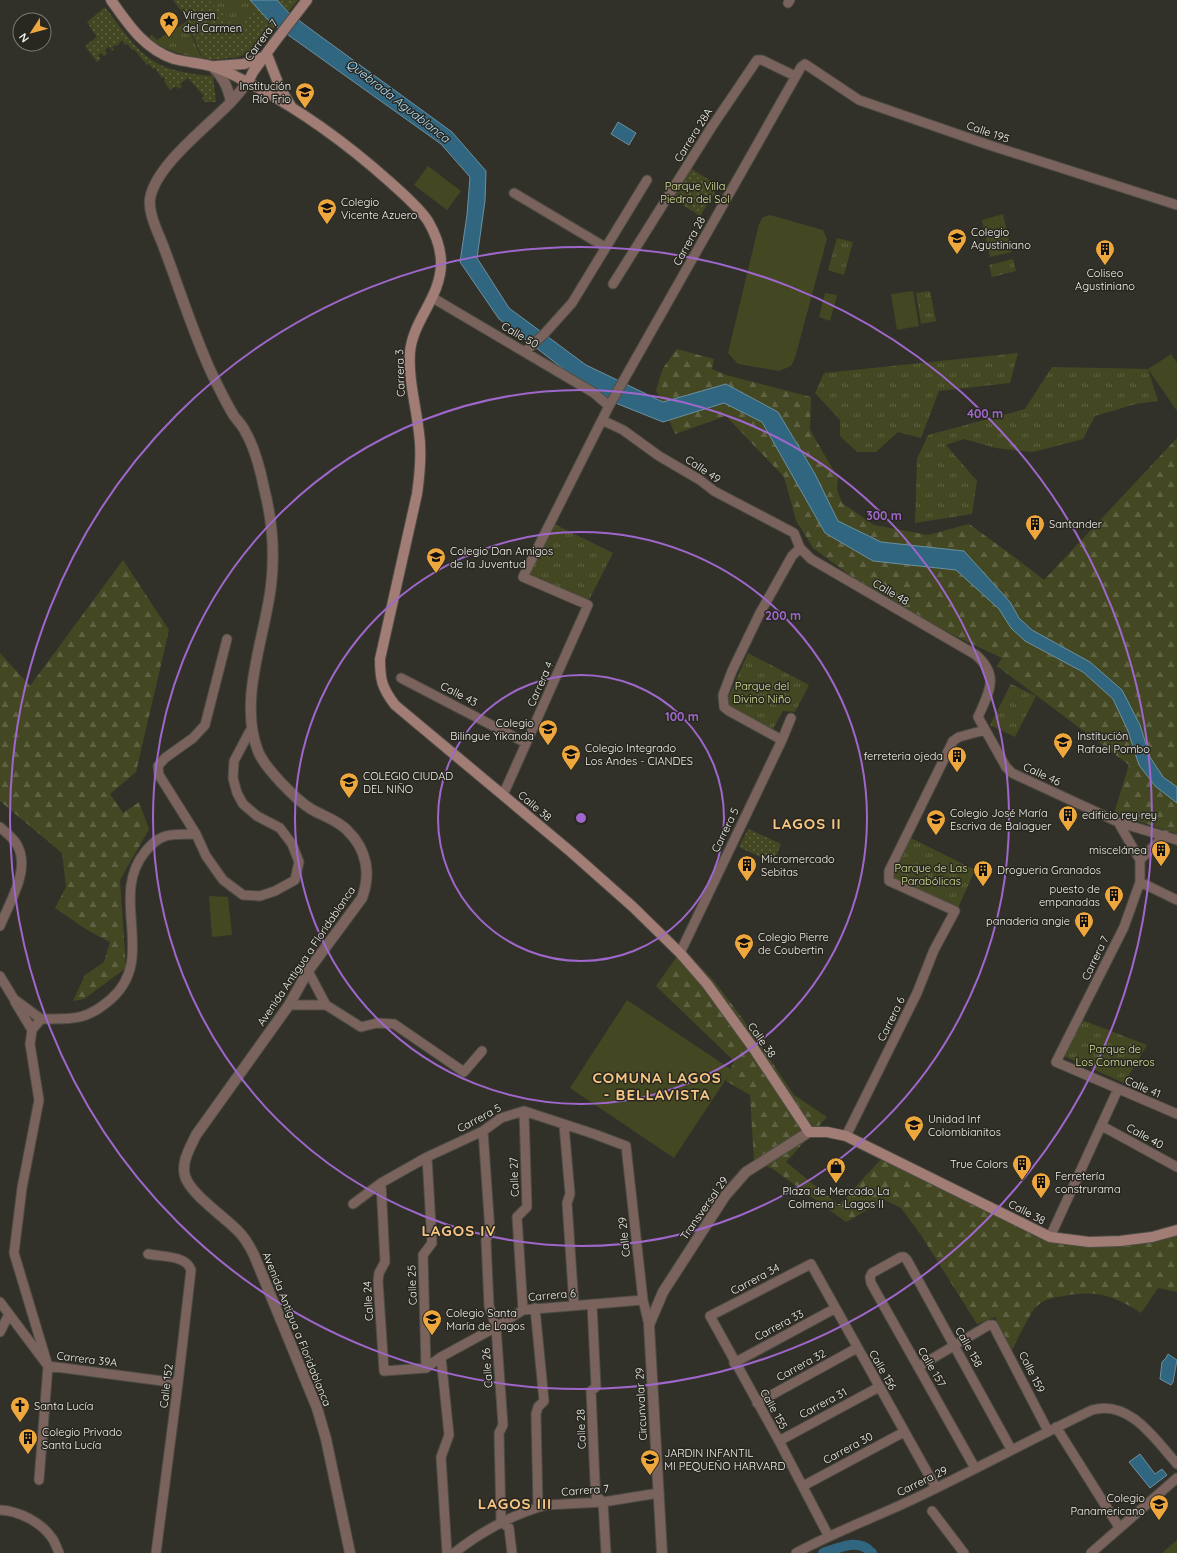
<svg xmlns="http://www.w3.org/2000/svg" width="1177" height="1553" font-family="Quicksand,sans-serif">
<defs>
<pattern id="grass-dots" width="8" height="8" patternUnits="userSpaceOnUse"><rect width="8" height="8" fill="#434823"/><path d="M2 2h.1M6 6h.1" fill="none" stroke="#5f6343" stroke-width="1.8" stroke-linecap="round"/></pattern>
<pattern id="forest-firs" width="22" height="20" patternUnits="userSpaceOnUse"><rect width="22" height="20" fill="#434823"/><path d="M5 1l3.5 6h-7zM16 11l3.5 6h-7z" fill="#5f6343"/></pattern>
<pattern id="park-tufts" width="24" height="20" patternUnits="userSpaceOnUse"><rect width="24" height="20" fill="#434823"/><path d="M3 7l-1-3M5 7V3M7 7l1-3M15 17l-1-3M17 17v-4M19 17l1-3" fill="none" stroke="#5f6343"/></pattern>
</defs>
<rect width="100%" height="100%" fill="#323129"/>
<path fill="url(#grass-dots)" d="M173 0H298L273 29 260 40 255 50 238 57 209 60 201 55 183 13Z
M105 7C142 56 149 71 213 76L216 102H205L202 98 204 96 188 78 180 84 182 87 178 89 176 86 170 90 164 81 165 80 164 77 162 78 155 68 153 69 149 64 147 65 134 49 132 50 128 44 125 45 122 40 117 46 116 45 112 47 114 50 112 51 109 46 105 50 107 54 104 56 102 53 98 55 101 59 97 62 86 47V45L97 37 87 22Z
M690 168 719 186 700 216 672 198Z
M748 829 781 844 773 863 739 847Z"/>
<path fill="url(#forest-firs)" d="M677 349 714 359 712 369 726 375 811 397 810 430 838 478 837 489 842 503 874 525 928 535 969 524 1013 556 1044 580 1177 438V834L1114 813 1129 765 997 666 1002 658 959 638 873 592 813 548 796 520 784 477 726 416 675 434 656 390 663 368Z
M123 560 169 630 136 772 110 794 123 813 139 802 149 829 120 880 126 968 84 999 73 1001 85 975 104 962 110 942 87 930 55 908 66 887 62 853 0 801V653L30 686Z
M683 948 715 982 742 1018 794 1095 827 1117 786 1162 839 1205 884 1156 1040 1227 1070 1236 1127 1241 1177 1228V1292L1158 1288 1141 1313C1112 1295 1098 1290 1064 1296 1055 1297 1045 1299 1038 1305 1031 1310 1017 1341 1012 1350L995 1317 977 1324 921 1235 901 1208 885 1200 846 1222 773 1169 754 1161 750 1095 726 1081 734 1061 656 986Z"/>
<path fill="url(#park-tufts)" d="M209 0H250L258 8 240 25 223 20 228 13 215 7Z
M186 22 200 55 209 60C190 56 163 52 149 37L152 35 157 40Z
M837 238 853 242 844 275 828 270Z
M1013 259 1016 271 992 277 989 265Z
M930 291 936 321 921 324 916 293Z
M1018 353 1010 383 939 391 921 438 898 432 876 452H857L840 436V420L815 393 824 373Z
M1052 367 1148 369 1158 401 1136 404 1095 416 1083 439 1033 452 996 448 964 439 946 445 977 481 972 514 915 523 917 459 928 435 1025 409Z
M552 523 613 553 588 602 527 576Z
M748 653 809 685 795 712 783 711 772 731 726 703Z
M1011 684 1036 696 1015 737 990 725Z
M909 837 975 870 958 908 892 877Z
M1082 1020 1147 1045 1124 1083 1064 1056Z"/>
<path fill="#434823" d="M428 166 461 191 447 210 414 185Z
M1003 214 1012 252 990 257 982 220Z
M770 215 823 230 827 239 795 358 791 366 779 371 738 364 728 353 759 224 763 217Z
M913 291 919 326 897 330 891 294Z
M825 293 837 295 830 321 819 317Z
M1171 354 1177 363V411L1148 369Z
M209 896 228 897 232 935 212 937Z
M627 1000 732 1070 674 1158 570 1088Z
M1177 1540V1553H1162Z"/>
<path fill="#316681" stroke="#6b90a1" d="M250 0H277L288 12 305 25 452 132 486 171 485 201 477 258 509 308 586 365 663 402 726 384 778 412 815 474 838 521 881 542 964 551 1010 602 1019 618 1032 630 1090 662 1122 690 1140 725 1150 757 1163 777 1177 787V803L1155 786 1139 765 1128 731 1113 699 1083 672 1025 641 1011 628 999 609 956 570 873 561 825 533 762 422 724 403 663 422 613 402 575 378 499 319 460 262 467 215 470 177 441 144 270 22Z
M618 122 636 133 629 145 611 134Z
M1168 1354 1177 1360 1173 1382 1171 1385 1160 1379 1162 1362 1166 1358Z
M1140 1454 1155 1474 1162 1469 1167 1475 1150 1488 1129 1462Z"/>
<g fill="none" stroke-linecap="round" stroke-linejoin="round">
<path stroke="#316681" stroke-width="10" d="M823 1553C839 1548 859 1537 872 1553"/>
<defs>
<path id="minor" d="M788 3 790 0
M514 193 605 247
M613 284 711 128 757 60H762L795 76
M433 298 594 393 609 406
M526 351 545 333 572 303 647 180
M602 420 623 430 659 456 700 480 714 491 794 533 800 548 811 559 976 655C1000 676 989 692 978 717L1006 767 1012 773 1118 822 1177 840
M227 639 205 725 193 738 165 758 158 766 159 775 196 834 206 856 223 880 243 895 260 896 275 891 295 880 299 862 292 844 280 828 257 816 243 804 237 793 233 778 234 761 252 727
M401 678 526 743
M782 740 729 711 724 707 723 695 732 671 760 613 792 556 800 548
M503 795 588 605 523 577 609 406 801 67 805 64 859 100 986 144 1177 205
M1118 822 1140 860V882L1124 927 1056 1062 1177 1114
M0 827C5 832 12 837 16 843 32 868 10 901 0 926
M1140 860 1165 835
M1140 882 1177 900
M680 953 782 740 791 718
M308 971 326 1005 361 1027 377 1023 394 1024 464 1072 482 1051
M0 976 14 999 41 1019
M15 1002 32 1030
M289 1005H326
M564 1125 570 1194 567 1203 574 1305
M1102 1126 1177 1167
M483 1131 490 1231 486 1240 489 1306 496 1327 503 1425 499 1433 501 1521 509 1528 512 1553
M846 1136 917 993 934 950 955 911 889 881V871L953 741 959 737 985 730
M381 1183 385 1262 379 1273 378 1281 384 1371 426 1368 441 1357 496 1327 523 1310 643 1300
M353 1204 381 1183 427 1157 483 1131 501 1118 524 1111 594 1134 626 1146 643 1300 649 1325
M1050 1237 1118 1089
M148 1254C162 1257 186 1255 191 1270L178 1383 156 1553
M0 1302 48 1366 178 1383
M592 1304 596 1387 591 1391 595 1482 596 1496 603 1502 606 1553
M535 1308 544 1401 538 1407 536 1414 538 1507
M523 1310 517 1217 527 1207 524 1111
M0 1332 9 1314
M441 1357 449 1435 441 1457 447 1553
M734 1363 834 1309
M918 1367 989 1325H993L1048 1431
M426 1368 423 1255 432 1243 427 1157
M757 1403 857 1348
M1056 1427 1119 1527
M779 1441 879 1387
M975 1468 871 1283 870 1277 872 1273 901 1257H904L907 1260 1011 1449
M39 1480 48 1366 14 1253 22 1188 39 1100 30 1044 32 1030 41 1019C73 1019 86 1021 111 999 158 958 108 897 145 852 150 846 155 840 163 837 173 833 186 835 196 834
M803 1486 904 1432
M0 1510C19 1511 41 1522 52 1538 55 1542 57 1548 59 1553
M932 1511 964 1553
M828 1535 779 1441 710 1316 811 1264 936 1488
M454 1553C482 1531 511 1515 546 1505L603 1502 659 1493
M796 1553C836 1531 879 1516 920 1496 978 1468 1034 1438 1092 1410 1129 1399 1155 1439 1177 1464
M1091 1553 1177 1478"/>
<path id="tertiary" d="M212 66C223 77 228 87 231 102
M248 82C242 89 236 97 230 103 207 127 155 166 150 199 148 214 159 234 164 248 180 290 193 333 212 374 219 388 226 403 234 416 238 421 242 425 245 431 255 448 260 468 264 488 272 519 275 553 271 586 265 637 238 700 258 751 264 767 296 800 311 809 323 816 337 820 347 830 367 849 371 874 362 898L308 971 289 1005 196 1135C190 1148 181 1162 185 1176 190 1194 225 1217 239 1232 245 1238 250 1247 254 1255L317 1408 326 1439 350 1553
M662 1553 649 1325 663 1292 725 1196 746 1172 809 1132"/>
<path id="secondary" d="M111 0C128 24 144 49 174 59 186 62 199 63 211 66 220 69 230 73 239 78 294 105 344 141 390 182 403 194 418 206 428 221 435 233 441 248 441 263 441 297 413 320 410 352 408 378 416 406 419 433 422 453 420 473 417 494L380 659C380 680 382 688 395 705L571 852 633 907 680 953 707 984 754 1049 809 1132H827L846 1136 1050 1237 1089 1242 1120 1241 1152 1237 1177 1230
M268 57 280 88 291 106
M216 66 244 64 263 57
M248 82 253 72 274 43 307 0"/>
</defs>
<use href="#minor" stroke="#4d4c44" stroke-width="11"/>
<use href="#tertiary" stroke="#4d4c44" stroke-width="12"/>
<use href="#secondary" stroke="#4d4c44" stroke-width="12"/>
<use href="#minor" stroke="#7a625d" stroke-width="9"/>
<use href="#tertiary" stroke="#7a625d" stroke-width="10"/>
<use href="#secondary" stroke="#a27d75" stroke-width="10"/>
</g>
<g fill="none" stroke="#9f67cc" stroke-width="2">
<circle cx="581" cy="818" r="143"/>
<circle cx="581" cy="818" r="286"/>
<circle cx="581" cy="818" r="428"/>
<circle cx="581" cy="818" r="571"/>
</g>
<defs>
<symbol id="sight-pin" viewBox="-11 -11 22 30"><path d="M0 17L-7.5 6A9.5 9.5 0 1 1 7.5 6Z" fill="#eea73c" stroke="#282720"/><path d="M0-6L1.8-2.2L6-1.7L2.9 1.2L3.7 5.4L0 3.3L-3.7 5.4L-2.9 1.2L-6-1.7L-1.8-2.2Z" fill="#111"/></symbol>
<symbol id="school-pin" viewBox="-11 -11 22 30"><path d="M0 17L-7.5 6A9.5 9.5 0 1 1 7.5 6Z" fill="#eea73c" stroke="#282720"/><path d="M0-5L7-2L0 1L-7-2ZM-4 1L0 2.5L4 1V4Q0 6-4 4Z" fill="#111"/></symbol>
<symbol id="building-pin" viewBox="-11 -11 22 30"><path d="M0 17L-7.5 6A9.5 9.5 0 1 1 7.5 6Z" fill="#eea73c" stroke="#282720"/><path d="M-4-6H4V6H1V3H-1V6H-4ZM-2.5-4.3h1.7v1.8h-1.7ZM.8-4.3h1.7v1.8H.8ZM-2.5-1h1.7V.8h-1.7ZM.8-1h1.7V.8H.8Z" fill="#111"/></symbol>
<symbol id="shop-pin" viewBox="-11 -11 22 30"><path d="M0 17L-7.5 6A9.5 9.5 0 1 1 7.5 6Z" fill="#eea73c" stroke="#282720"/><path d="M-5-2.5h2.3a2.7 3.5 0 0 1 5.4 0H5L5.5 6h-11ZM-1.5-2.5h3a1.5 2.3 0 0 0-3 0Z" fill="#111"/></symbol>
<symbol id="church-pin" viewBox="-11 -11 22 30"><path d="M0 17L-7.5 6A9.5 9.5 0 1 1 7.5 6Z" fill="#eea73c" stroke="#282720"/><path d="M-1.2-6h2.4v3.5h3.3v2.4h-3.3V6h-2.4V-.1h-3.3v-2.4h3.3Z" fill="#111"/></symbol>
</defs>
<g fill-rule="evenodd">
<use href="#sight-pin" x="158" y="10" width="22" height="30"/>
<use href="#school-pin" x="294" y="81" width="22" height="30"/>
<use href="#school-pin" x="316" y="197" width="22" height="30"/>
<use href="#school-pin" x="946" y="227" width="22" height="30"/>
<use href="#building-pin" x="1094" y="238" width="22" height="30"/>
<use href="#building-pin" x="1024" y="513" width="22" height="30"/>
<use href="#school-pin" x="425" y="546" width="22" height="30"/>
<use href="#school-pin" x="537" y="718" width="22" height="30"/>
<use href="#school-pin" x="1052" y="731" width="22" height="30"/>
<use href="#school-pin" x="560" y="743" width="22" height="30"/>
<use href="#building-pin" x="946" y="745" width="22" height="30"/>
<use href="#school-pin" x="338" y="771" width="22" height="30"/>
<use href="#building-pin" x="1057" y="804" width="22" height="30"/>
<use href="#school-pin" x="925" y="808" width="22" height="30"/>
<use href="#building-pin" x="1150" y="839" width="22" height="30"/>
<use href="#building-pin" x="736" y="854" width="22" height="30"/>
<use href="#building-pin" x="972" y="859" width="22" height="30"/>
<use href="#building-pin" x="1103" y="884" width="22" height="30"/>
<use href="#building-pin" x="1073" y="910" width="22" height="30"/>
<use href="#school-pin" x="733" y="932" width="22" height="30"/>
<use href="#school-pin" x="903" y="1114" width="22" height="30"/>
<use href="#building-pin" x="1011" y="1153" width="22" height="30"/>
<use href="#shop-pin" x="825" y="1156" width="22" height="30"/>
<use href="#building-pin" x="1030" y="1171" width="22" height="30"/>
<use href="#school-pin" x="421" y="1308" width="22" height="30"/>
<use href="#church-pin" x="9" y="1395" width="22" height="30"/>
<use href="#building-pin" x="17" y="1427" width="22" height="30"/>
<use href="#school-pin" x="639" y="1448" width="22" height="30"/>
<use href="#school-pin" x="1148" y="1493" width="22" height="30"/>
</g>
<g text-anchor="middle" stroke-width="3" stroke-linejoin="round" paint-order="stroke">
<g font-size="11" fill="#f2f1ec" stroke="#282720" text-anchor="start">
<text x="183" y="19">Virgen<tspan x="183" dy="13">del Carmen</tspan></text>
<text x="291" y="90" text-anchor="end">Institución<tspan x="291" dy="13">Río Frio</tspan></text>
<text x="341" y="206">Colegio<tspan x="341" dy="13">Vicente Azuero</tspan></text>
<text x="971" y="236">Colegio<tspan x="971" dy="13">Agustiniano</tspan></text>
<text x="1105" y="277" text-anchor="middle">Coliseo<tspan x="1105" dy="13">Agustiniano</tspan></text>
<text x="1049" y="528">Santander</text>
<text x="450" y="555">Colegio Dan Amigos<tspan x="450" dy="13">de la Juventud</tspan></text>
<text x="534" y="727" text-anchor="end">Colegio<tspan x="534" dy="13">Bilingue Yikanda</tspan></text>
<text x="1077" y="740">Institución<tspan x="1077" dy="13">Rafael Pombo</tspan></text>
<text x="585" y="752">Colegio Integrado<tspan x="585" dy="13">Los Andes - CIANDES</tspan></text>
<text x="943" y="760" text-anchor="end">ferreteria ojeda</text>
<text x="363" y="780">COLEGIO CIUDAD<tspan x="363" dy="13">DEL NIÑO</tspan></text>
<text x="950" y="817">Colegio José María<tspan x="950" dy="13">Escriva de Balaguer</tspan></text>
<text x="1082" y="819">edificio rey rey</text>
<text x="1147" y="854" text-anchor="end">miscelánea</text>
<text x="761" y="863">Micromercado<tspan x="761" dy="13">Sebitas</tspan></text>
<text x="997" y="874">Drogueria Granados</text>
<text x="1100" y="893" text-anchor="end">puesto de<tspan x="1100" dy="13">empanadas</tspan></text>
<text x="1070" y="925" text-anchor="end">panaderia angie</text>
<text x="758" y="941">Colegio Pierre<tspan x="758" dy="13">de Coubertin</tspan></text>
<text x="928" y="1123">Unidad Inf<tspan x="928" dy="13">Colombianitos</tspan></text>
<text x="1008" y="1168" text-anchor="end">True Colors</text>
<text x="1055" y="1180">Ferretería<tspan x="1055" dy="13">construrama</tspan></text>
<text x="836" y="1195" text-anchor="middle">Plaza de Mercado La<tspan x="836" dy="13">Colmena - Lagos II</tspan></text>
<text x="446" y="1317">Colegio Santa<tspan x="446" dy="13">María de Lagos</tspan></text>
<text x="34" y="1410">Santa Lucía</text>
<text x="42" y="1436">Colegio Privado<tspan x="42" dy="13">Santa Lucía</tspan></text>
<text x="664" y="1457">JARDIN INFANTIL<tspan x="664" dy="13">MI PEQUEÑO HARVARD</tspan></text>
<text x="1145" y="1502" text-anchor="end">Colegio<tspan x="1145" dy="13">Panamericano</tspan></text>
</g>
<g font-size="11" fill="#f2f1ec" stroke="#282720">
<text transform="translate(261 40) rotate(-54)" y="4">Carrera 7</text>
<text transform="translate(988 132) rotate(19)" y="4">Calle 195</text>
<text transform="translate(693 135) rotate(-58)" y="4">Carrera 28A</text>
<text transform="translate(689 241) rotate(-61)" y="4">Carrera 28</text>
<text transform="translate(520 335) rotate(30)" y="4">Calle 50</text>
<text transform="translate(400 373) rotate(-92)" y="4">Carrera 3</text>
<text transform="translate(703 469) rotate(34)" y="4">Calle 49</text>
<text transform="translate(891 592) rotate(30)" y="4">Calle 48</text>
<text transform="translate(540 684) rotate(-66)" y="4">Carrera 4</text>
<text transform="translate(459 694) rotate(27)" y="4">Calle 43</text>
<text transform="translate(1042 774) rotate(25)" y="4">Calle 46</text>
<text transform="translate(535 806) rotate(40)" y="4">Calle 38</text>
<text transform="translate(725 830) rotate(-64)" y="4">Carrera 5</text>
<text transform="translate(306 956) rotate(-56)" y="4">Avenida Antigua a Floridablanca</text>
<text transform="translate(1095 958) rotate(-64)" y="4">Carrera 7</text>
<text transform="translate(891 1019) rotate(-64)" y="4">Carrera 6</text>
<text transform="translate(762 1040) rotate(55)" y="4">Calle 38</text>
<text transform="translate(1143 1087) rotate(23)" y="4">Calle 41</text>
<text transform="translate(479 1118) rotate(-28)" y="4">Carrera 5</text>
<text transform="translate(1145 1136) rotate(29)" y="4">Calle 40</text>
<text transform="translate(514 1177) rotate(-92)" y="4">Calle 27</text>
<text transform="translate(704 1208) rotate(-55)" y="4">Transversal 29</text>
<text transform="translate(1027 1212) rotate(27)" y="4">Calle 38</text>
<text transform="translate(624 1237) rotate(-96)" y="4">Calle 29</text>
<text transform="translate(755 1279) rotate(-28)" y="4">Carrera 34</text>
<text transform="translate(412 1285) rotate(-92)" y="4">Calle 25</text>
<text transform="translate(552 1295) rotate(-5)" y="4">Carrera 6</text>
<text transform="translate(368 1301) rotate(-93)" y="4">Calle 24</text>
<text transform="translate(779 1325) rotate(-28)" y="4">Carrera 33</text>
<text transform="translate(297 1329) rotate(68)" y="4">Avenida Antigua a Floridablanca</text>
<text transform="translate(969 1347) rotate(61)" y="4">Calle 158</text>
<text transform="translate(87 1359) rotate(7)" y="4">Carrera 39A</text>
<text transform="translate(801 1365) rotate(-29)" y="4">Carrera 32</text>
<text transform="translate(932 1367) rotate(60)" y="4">Calle 157</text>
<text transform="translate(487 1368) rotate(-94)" y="4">Calle 26</text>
<text transform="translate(883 1370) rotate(61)" y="4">Calle 156</text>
<text transform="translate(1032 1372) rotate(63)" y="4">Calle 159</text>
<text transform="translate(166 1386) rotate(-83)" y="4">Calle 152</text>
<text transform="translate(823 1403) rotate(-28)" y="4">Carrera 31</text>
<text transform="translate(641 1404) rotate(-93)" y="4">Circunvalar 29</text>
<text transform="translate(774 1409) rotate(61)" y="4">Calle 155</text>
<text transform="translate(581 1429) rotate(-92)" y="4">Calle 28</text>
<text transform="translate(848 1448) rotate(-28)" y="4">Carrera 30</text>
<text transform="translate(922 1481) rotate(-26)" y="4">Carrera 29</text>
<text transform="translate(585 1490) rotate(-4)" y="4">Carrera 7</text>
</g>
<g font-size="11" fill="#d8e497" stroke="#282720">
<text x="695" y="190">Parque Villa<tspan x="695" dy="13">Piedra del Sol</tspan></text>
<text x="762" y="690">Parque del<tspan x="762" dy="13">Divino Niño</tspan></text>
<text x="931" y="872">Parque de Las<tspan x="931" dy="13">Parabólicas</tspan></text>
<text x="1115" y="1053">Parque de<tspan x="1115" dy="13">Los Comuneros</tspan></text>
</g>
<g font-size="12" font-style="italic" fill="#b4e2fc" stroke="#282720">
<text transform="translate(398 101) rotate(38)" y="4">Quebrada Aguablanca</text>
</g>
<g font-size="15" font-weight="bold" letter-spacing="1" fill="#f6c483" stroke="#282720">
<text x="807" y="829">LAGOS II</text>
<text x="657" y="1083">COMUNA LAGOS<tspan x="657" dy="17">- BELLAVISTA</tspan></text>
<text x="459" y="1236">LAGOS IV</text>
<text x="515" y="1509">LAGOS III</text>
</g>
</g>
<circle cx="581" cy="818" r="6" fill="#9f67cc" stroke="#282720" stroke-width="2"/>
<g font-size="12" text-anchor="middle" font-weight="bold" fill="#9f67cc" stroke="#282720" stroke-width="3" stroke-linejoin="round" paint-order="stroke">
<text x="985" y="418">400 m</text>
<text x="884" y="520">300 m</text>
<text x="783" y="620">200 m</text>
<text x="682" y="721">100 m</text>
</g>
<g transform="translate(32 32) rotate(234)"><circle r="19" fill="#282720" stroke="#797872"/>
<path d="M0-3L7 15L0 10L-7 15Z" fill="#eea73c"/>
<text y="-6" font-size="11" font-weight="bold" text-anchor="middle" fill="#f2f1ec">N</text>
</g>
</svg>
